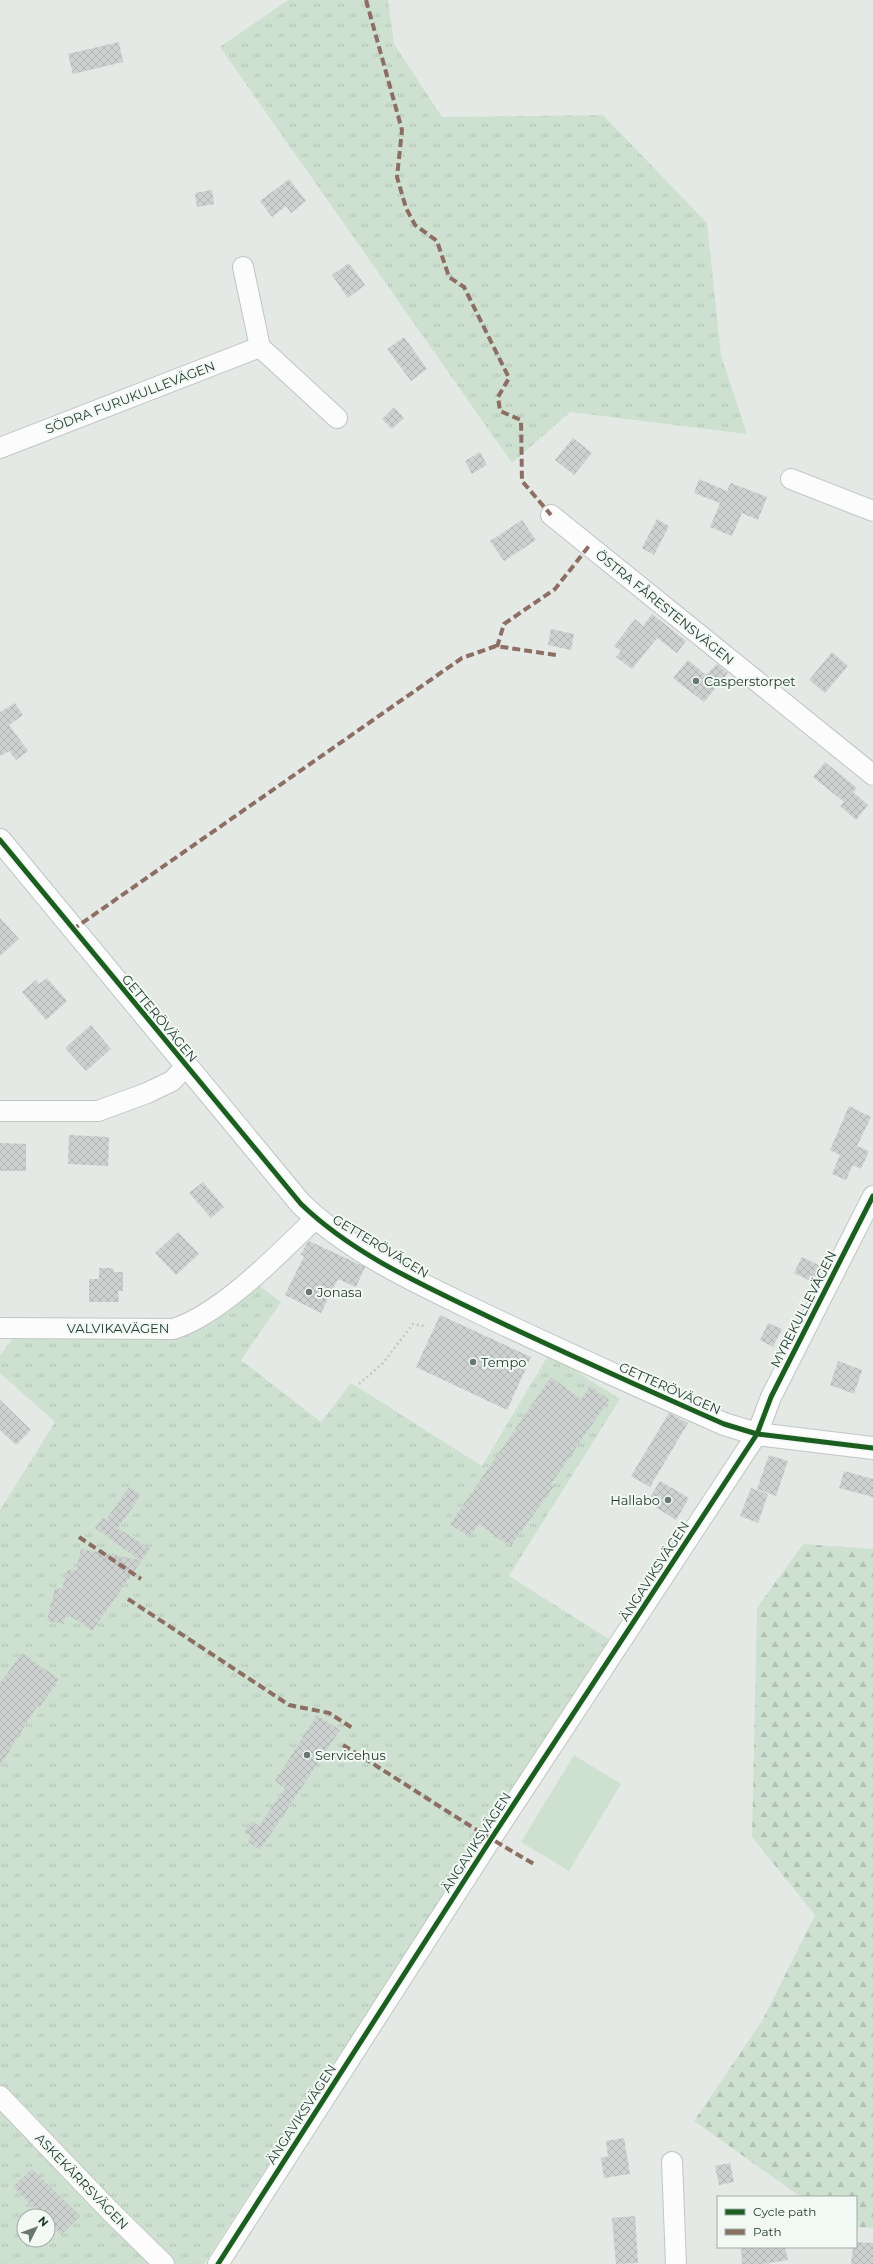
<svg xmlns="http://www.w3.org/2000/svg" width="873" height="2264" font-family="Montserrat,sans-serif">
<defs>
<pattern id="grass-tufts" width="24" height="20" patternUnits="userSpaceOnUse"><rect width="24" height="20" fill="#cee1d1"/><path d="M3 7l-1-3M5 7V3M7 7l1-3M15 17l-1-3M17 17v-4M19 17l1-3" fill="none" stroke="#b1c2b4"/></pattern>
<pattern id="forest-firs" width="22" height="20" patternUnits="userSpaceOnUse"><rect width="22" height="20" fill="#cee1d1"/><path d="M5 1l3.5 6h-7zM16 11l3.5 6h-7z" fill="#b1c2b4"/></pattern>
<pattern id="building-cross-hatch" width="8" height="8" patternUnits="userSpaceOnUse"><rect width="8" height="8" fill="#cdd1cf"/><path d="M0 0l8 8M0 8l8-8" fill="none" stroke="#b0b4b2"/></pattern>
</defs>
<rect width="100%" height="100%" fill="#e4e9e6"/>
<path fill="url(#grass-tufts)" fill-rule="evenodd" d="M288 0H388L394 44 442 117 603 115 707 223 721 355 747 434 570 412 512 463 220 47Z
M258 1285 281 1302 241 1360 321 1422 351 1383 482 1466 549 1354 620 1399 509 1576 609 1639 204 2264H0V1510L55 1422 0 1373V1355L15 1336 170 1340 220 1316ZM24 2216H48V2240H24Z"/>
<path fill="url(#forest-firs)" d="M803 1544 873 1549V2228L856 2227V2197H801L694 2121 762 2021 815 1915 752 1837 757 1608Z"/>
<path fill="#cee1d1" d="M574 1755 621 1784 569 1871 521 1842Z"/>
<path fill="url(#building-cross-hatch)" d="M119 42 123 62 73 74 68 54Z
M289 179 306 201 291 213 286 206 272 217 260 201Z
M212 190 214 204 197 207 195 193Z
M349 263 365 285 348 298 332 275Z
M404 337 427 369 411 381 387 349Z
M394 407 404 418 392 429 382 419Z
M573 438 592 453 574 475 555 460Z
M480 452 487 465 472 474 465 461Z
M699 479 727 491 731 483 767 497 758 520 742 513 732 536 710 527 720 503 694 493Z
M657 519 669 526 654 555 642 548Z
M522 520 536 540 504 561 490 541Z
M652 614 686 641 677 653 657 638 632 669 616 657 621 651 614 646 635 619 643 626Z
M551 629 574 634 571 650 548 645Z
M832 652 848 666 825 693 809 680Z
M688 660 706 675 717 664 728 673 704 702 673 678Z
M15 703 23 715 9 725 28 751 16 760 9 751 0 756V712Z
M825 762 857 788 853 792 868 805 856 820 840 806 844 802 813 777Z
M0 918 19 939 0 956Z
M47 978 67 1001 46 1020 22 992 36 980 39 984Z
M91 1025 111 1049 86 1071 65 1048Z
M849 1106 871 1117 857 1146 869 1151 861 1169 853 1165 846 1180 832 1174 840 1155 830 1150Z
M69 1135 109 1137 108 1166 68 1164Z
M0 1143 26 1144V1171H0Z
M203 1182 224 1207 211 1218 189 1193Z
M178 1232 199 1254 176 1275 155 1253Z
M309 1241 365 1267 356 1287 338 1279 321 1313 285 1295 304 1256 300 1255Z
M802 1257 821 1266 813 1282 794 1273Z
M99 1268H113L114 1272H123V1291H118L119 1302H89V1279H99Z
M440 1315 531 1357 507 1410 416 1367Z
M768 1323 782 1329 773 1347 760 1340Z
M838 1361 862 1370 854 1394 830 1385Z
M551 1377 581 1399 590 1386 609 1400 551 1484 554 1486 510 1547 479 1524 469 1537 450 1524Z
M0 1400 31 1430 16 1445 0 1430Z
M669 1413 688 1423 650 1487 631 1476Z
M769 1455 788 1461 776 1496 757 1489Z
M844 1471 873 1479V1497L839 1488Z
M660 1481 689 1498 676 1520 647 1502Z
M129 1487 141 1495 118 1528 150 1549 92 1631 66 1613 64 1624 47 1621 55 1588 62 1589 68 1569 76 1571 81 1549 140 1560 95 1528 102 1518 106 1520Z
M751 1488 768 1494 758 1523 740 1516Z
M22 1653 59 1679 39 1708 37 1706 0 1766V1683Z
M317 1715 340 1730 260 1850 248 1842 251 1837 244 1832 252 1821 259 1826 285 1788 275 1781Z
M624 2138 630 2174 604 2178 601 2158 608 2156 606 2141Z
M730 2163 734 2182 719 2185 715 2166Z
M32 2169 80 2216 61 2235 48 2222V2216H42L13 2187Z
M635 2216 638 2263 616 2264 612 2218Z
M856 2242 873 2243V2264H851L853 2247H856Z
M755 2247H785L788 2260 764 2264H742L741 2248Z"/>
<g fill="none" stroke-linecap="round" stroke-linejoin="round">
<defs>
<path id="street" d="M243 267 260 347 337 418
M0 448 260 347
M791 479 873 511
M551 515 873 775
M0 1111H98L147 1093 172 1081 186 1066
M0 1328 173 1329C220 1315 280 1253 316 1218
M0 2096 112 2213 164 2264
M672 2162 676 2264
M218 2264 491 1839 757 1434 771 1397 873 1196"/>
<path id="secondary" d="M0 840 301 1204C354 1255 423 1285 489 1317 567 1354 645 1389 724 1424L757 1434 873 1448"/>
</defs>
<use href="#street" stroke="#c1c6c3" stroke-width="22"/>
<use href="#secondary" stroke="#c0c6c3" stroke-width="24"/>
<path stroke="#c1c9c4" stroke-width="2.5" stroke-dasharray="2 3" stroke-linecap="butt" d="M359 1384 383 1363 413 1324 424 1326"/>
<use href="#street" stroke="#fbfcfb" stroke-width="20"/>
<use href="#secondary" stroke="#fbfcfb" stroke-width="22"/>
<path stroke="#8d6e63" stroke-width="4" stroke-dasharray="8 4" stroke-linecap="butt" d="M366 0 402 130 397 177 406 208 415 225 437 241 449 277 464 287 509 378 498 397 500 411 521 420 522 481 551 515
M497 647 504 624 555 589 589 546
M72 930 462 658 496 646 556 655
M79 1537 141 1579
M128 1599 289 1705 329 1713 354 1729
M343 1745C408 1785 470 1828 536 1865"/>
<defs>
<path id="cycleway" d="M0 840 301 1204C354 1255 423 1285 489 1317 567 1354 645 1389 724 1424L757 1434 873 1448
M218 2264 491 1839 757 1434 771 1397 873 1196"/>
</defs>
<use href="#cycleway" stroke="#f2f8f4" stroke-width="8"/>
<use href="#cycleway" stroke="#1b5e20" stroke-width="5"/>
</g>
<g fill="#677870" stroke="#f2f8f4" stroke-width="1.5">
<circle cx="696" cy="681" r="4"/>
<circle cx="309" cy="1292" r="4"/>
<circle cx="473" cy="1362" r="4"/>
<circle cx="668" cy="1500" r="4"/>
<circle cx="307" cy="1755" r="4"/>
</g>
<g text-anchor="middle" stroke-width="4" stroke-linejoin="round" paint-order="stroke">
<g font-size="13" fill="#233b30" stroke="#f2f8f4">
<text transform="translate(130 397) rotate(-21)" y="5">SÖDRA FURUKULLEVÄGEN</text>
<text transform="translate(665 607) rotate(39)" y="5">ÖSTRA FÅRESTENSVÄGEN</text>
<text transform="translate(160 1018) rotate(50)" y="5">GETTERÖVÄGEN</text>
<text transform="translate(381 1246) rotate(31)" y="5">GETTERÖVÄGEN</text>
<text transform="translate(803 1309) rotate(-63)" y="5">MYREKULLEVÄGEN</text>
<text x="118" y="1333">VALVIKAVÄGEN</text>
<text transform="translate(670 1388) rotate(24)" y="5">GETTERÖVÄGEN</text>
<text transform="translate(654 1571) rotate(-57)" y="5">ÄNGAVIKSVÄGEN</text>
<text transform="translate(476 1842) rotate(-57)" y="5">ÄNGAVIKSVÄGEN</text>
<text transform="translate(301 2114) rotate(-57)" y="5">ÄNGAVIKSVÄGEN</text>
<text transform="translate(82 2181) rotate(46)" y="5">ASKEKÄRRSVÄGEN</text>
</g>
<g font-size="13" fill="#233b30" stroke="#f2f8f4" text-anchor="start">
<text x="704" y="686">Casperstorpet</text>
<text x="317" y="1297">Jonasa</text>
<text x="481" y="1367">Tempo</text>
<text x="660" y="1505" text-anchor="end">Hallabo</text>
<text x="315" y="1760">Servicehus</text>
</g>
</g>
<rect x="717" y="2196" width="140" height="52" fill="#f2f8f4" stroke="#9faca6"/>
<rect x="725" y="2209" width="20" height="6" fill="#1b5e20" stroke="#9faca6"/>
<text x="753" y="2216" font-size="12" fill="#233b30">Cycle path</text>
<rect x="725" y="2229" width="20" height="6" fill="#8d6e63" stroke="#9faca6"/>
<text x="753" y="2236" font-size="12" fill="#233b30">Path</text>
<g transform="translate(36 2228) rotate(48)"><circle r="19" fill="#f2f8f4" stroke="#9faca6"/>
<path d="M0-3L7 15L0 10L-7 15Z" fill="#677870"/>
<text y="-6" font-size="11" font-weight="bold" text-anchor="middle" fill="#233b30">N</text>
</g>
</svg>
